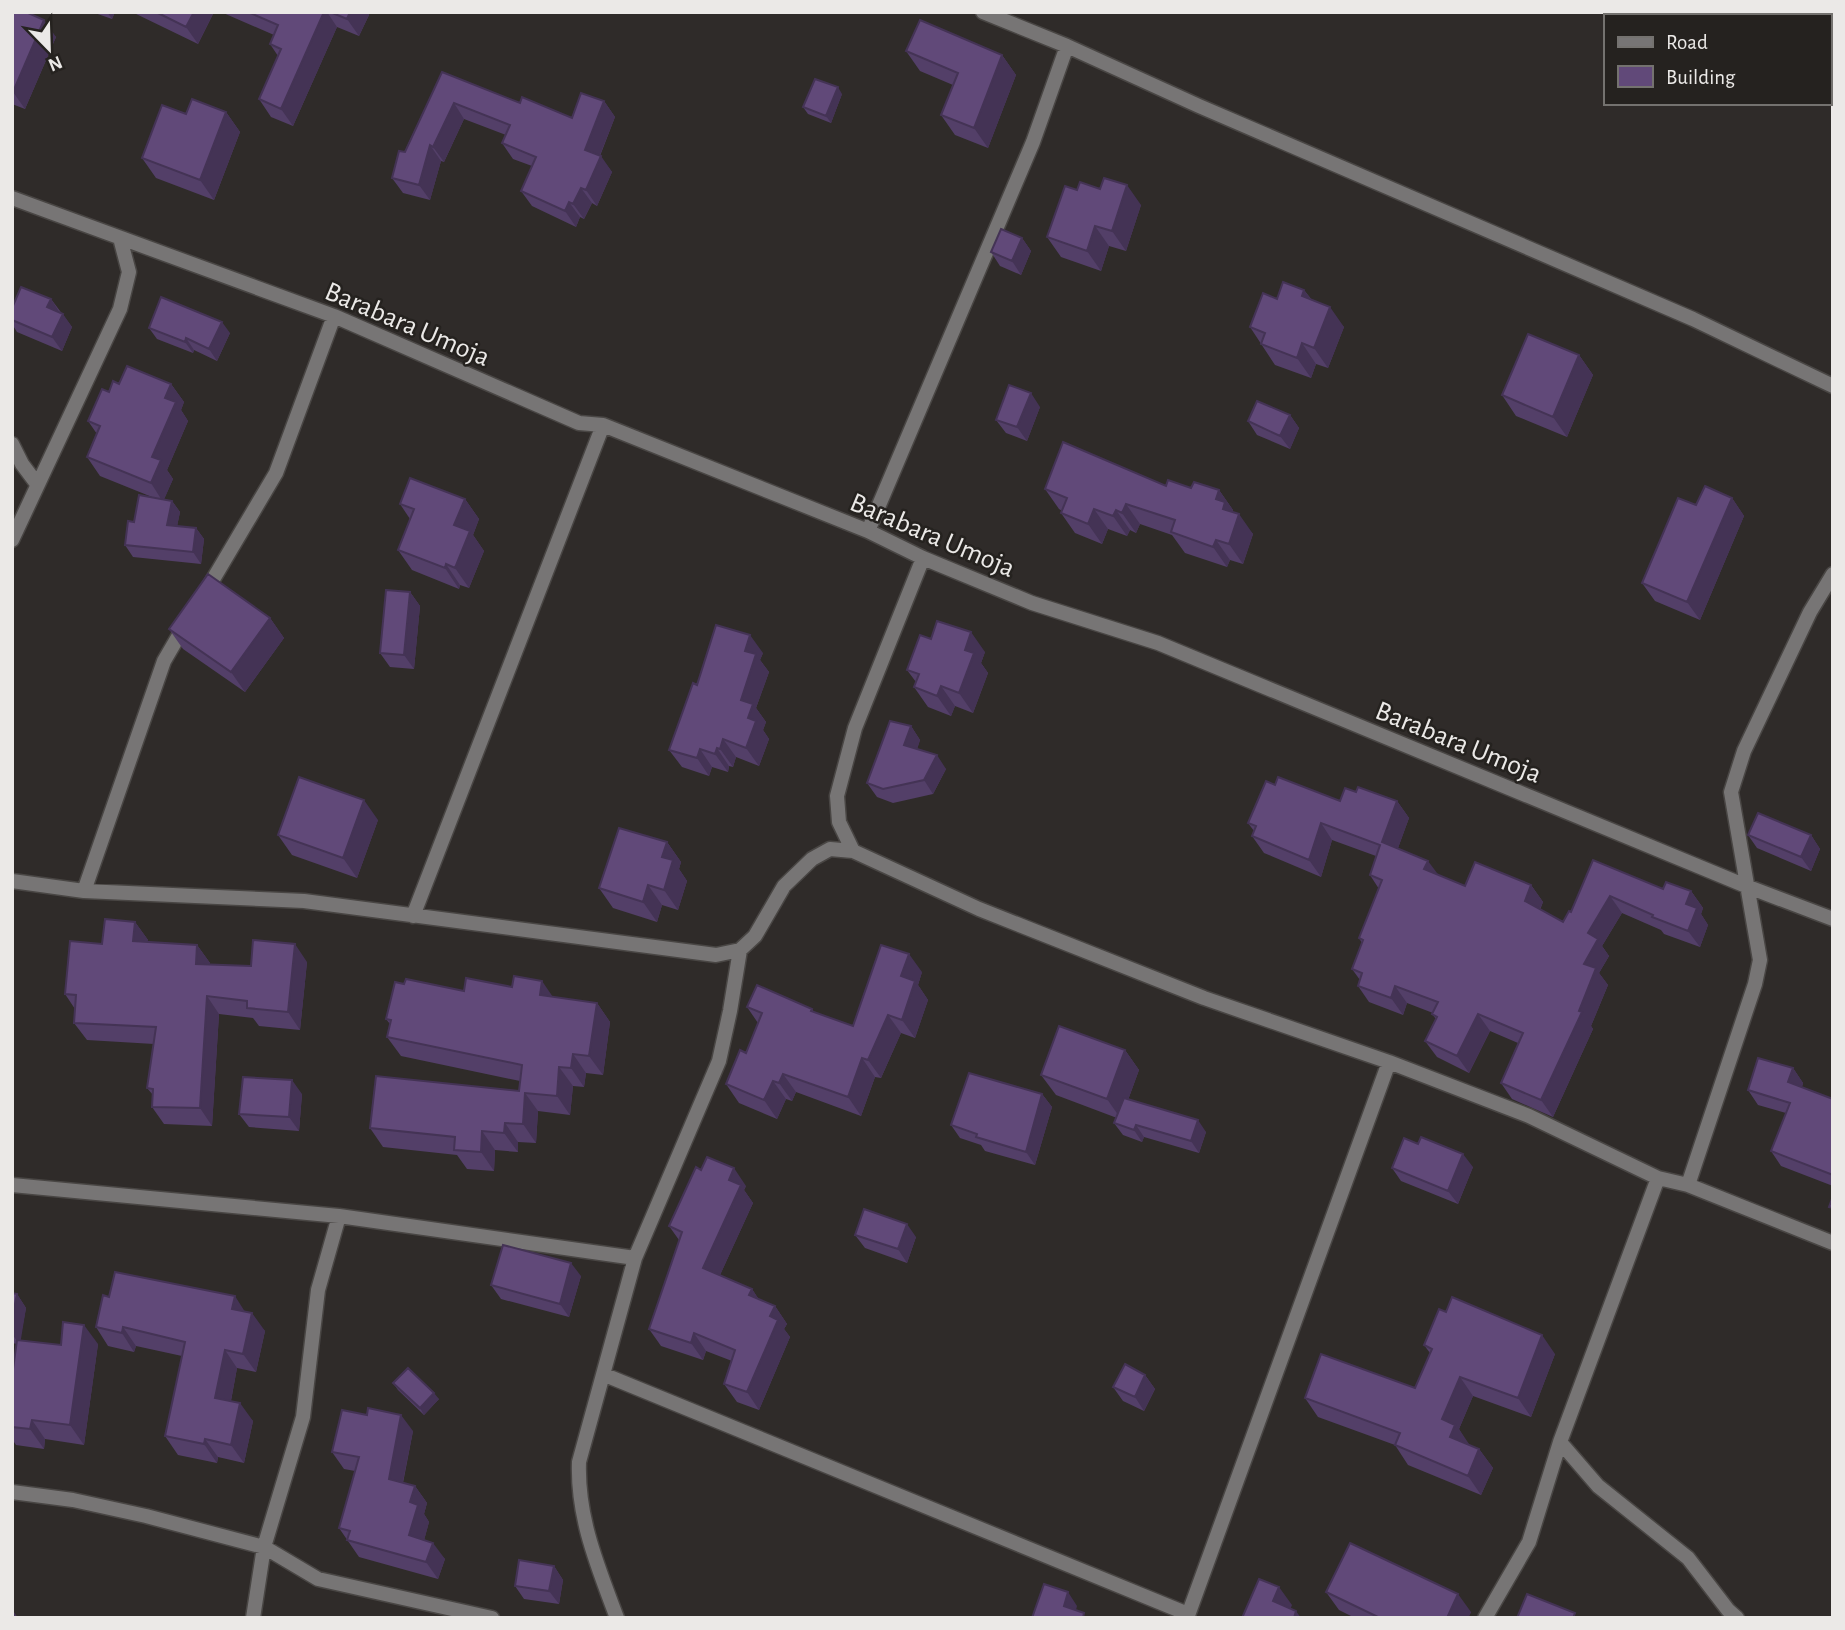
<svg xmlns="http://www.w3.org/2000/svg" width="1845" height="1630" font-family="'Alegreya Sans',sans-serif">
<rect width="100%" height="100%" fill="#2f2b29"/>
<g fill="none" stroke-linecap="round" stroke-linejoin="round">
<defs>
<path id="street" d="M983 12 1067 46 1199 106 1693 319 1833 386
M12 198 334 316 579 423 603 425 868 531 923 558 1032 603 1158 643 1746 886 1833 919
M12 444 22 464 37 484
M868 531 1033 142 1067 46
M12 540 120 309 129 272 120 238
M205 593 276 473 334 316
M853 851 839 822 837 796 855 728 923 558
M12 881 84 891 304 901 716 955 740 950 755 936 784 886 812 859 830 849 853 851 979 909 1204 998 1389 1062 1529 1116 1658 1178 1688 1185 1833 1243
M84 891 164 661 185 625
M413 916 603 425
M12 1185 339 1216 635 1258
M1688 1185 1755 984 1760 960 1731 792 1744 751 1810 612 1833 574
M605 1375 1188 1614
M1560 1442 1598 1486 1688 1558 1728 1610 1737 1618
M12 1492 73 1500 146 1516 264 1547 318 1579 492 1618
M253 1618 264 1547 303 1417 318 1290 339 1216
M617 1618C598 1567 577 1518 579 1462L635 1258 719 1061 730 1011 740 950
M1187 1618 1389 1062
M1485 1618 1529 1542 1560 1442 1658 1178"/>
</defs>
<use href="#street" stroke="#494644" stroke-width="17"/>
<use href="#street" stroke="#777575" stroke-width="14"/>
</g>
<path fill="#533f68" d="M12 12H28V13L56 37 25 109 12 104Z
M92 12H115L112 19Z
M132 12H214L198 44Z
M221 12H367L369 15 359 36 337 27 293 126 271 117 259 99 278 56 270 44 274 35Z
M906 51 1002 55 1016 75 988 148 955 135 941 115 953 85 920 71Z
M442 72 520 103 572 118 604 101 615 117 600 156 612 172 597 206 592 203 584 219 580 217 576 227 532 206 521 191 532 166 513 159 502 143 506 135 464 119 444 162 441 161 430 200 403 193 392 178Z
M842 94 831 123 808 114 803 107Z
M226 112 240 132 214 200 156 178 142 158 186 114Z
M1077 190 1141 205 1126 251 1109 246 1101 271 1061 257 1047 237Z
M1022 238 1031 251 1021 275 1000 266 991 252Z
M1304 290 1312 300 1344 327 1328 368 1316 364 1311 378 1275 365 1250 327 1277 299Z
M51 299 72 327 62 351 17 332 12 324V308Z
M149 328 230 333 217 361 194 350 193 353 157 339Z
M1579 355 1593 375 1567 437 1516 416 1502 395Z
M119 384H171L184 402 181 410 188 421 167 470 173 479 164 499 172 501 180 512 177 526 196 528 204 539 201 564 133 557 125 545 134 522 152 497 100 476 87 457 97 434 88 421 109 392Z
M1040 407 1027 441 1006 433 996 420Z
M1290 415 1299 428 1290 449 1257 435 1248 421Z
M1166 486 1219 490 1233 510 1232 512 1253 534 1243 564 1230 560 1227 567 1185 553 1172 535 1140 524 1136 533 1130 530 1127 536 1108 529 1102 544 1075 533 1061 513 1062 511 1059 509 1045 489Z
M1732 498 1744 516 1700 620 1655 601 1642 583 1696 505Z
M465 499 479 519 473 535 484 551 469 588 460 585 459 589 412 570 398 550 410 519 400 504Z
M410 592 420 606 414 669 390 667 380 653Z
M270 618 284 638 245 692 183 649 169 629Z
M931 639 985 652 981 663 988 673 973 713 955 706 951 716 928 707 914 687 916 682 907 670Z
M763 653 760 660 769 672 756 708 766 722 763 730 769 739 759 766 736 757 733 767 729 766 728 772 712 767 709 776 682 767 669 750 697 685Z
M911 726 920 740 917 749 946 769 933 794 893 803 877 797 867 783Z
M1275 785 1340 801 1356 792 1397 801 1409 818 1398 848 1438 875 1465 886 1531 885 1543 902 1540 910 1563 922 1571 912 1593 860 1663 889 1691 891 1703 908 1701 914 1708 925 1700 947 1664 934 1661 930 1622 913 1602 946 1609 956 1599 973 1608 985 1591 1026 1593 1029 1553 1117 1512 1099 1501 1083 1518 1043 1490 1031 1469 1073 1437 1057 1425 1041 1436 1019 1432 1014 1433 1013 1407 1003 1403 1015 1369 1002 1358 986 1360 980 1352 969 1362 943 1359 938 1379 889 1370 875 1376 856 1332 840 1321 877 1264 853 1252 836 1254 831 1248 823Z
M378 820 357 878 292 855 278 835Z
M1748 835H1811L1820 849 1811 871 1757 848Z
M667 842 681 862 679 869 687 881 678 910 662 905 657 922 613 908 599 888Z
M135 922 148 940 147 942 197 945 210 963V965L251 966 307 962 300 1030 259 1026 253 1018 219 1014 212 1126 164 1124 152 1107 153 1095 147 1088 154 1044 87 1040 74 1023 75 1009 65 994 102 944Z
M922 972 918 985 928 1000 915 1038 901 1033 881 1078 875 1077 861 1116 796 1092 792 1101 786 1099 777 1119 739 1103 726 1084 746 1053 758 1023 747 1007 812 1009 814 1012 853 1026Z
M404 984 464 991 553 997 597 1003 610 1022 603 1075 586 1073 584 1087 573 1086 570 1115 538 1111 536 1143 518 1142V1152L495 1150 494 1171 467 1169 457 1155 383 1147 370 1128 519 1091 520 1081 401 1056 387 1037 390 1024 386 1019Z
M1125 1050 1139 1070 1128 1100 1206 1132 1199 1153 1144 1137 1142 1142 1123 1135 1114 1123 1117 1118 1056 1095 1041 1075Z
M1793 1068 1803 1083 1802 1087 1833 1099V1186L1781 1166 1771 1151 1786 1113 1758 1105 1748 1090Z
M302 1094 299 1131 249 1127 239 1114Z
M1042 1094 1052 1107 1035 1165 985 1151 981 1145 960 1138 951 1125Z
M1473 1167 1458 1204 1401 1181 1392 1168Z
M746 1186 744 1190 753 1203 720 1275 752 1289 759 1300 775 1306 787 1324 784 1329 790 1337 759 1410 737 1402 724 1384 732 1361 706 1351 703 1360 661 1346 649 1329 679 1240 669 1226Z
M855 1235 916 1237 907 1263 865 1248Z
M581 1276 569 1317 501 1299 491 1285Z
M12 1293 17 1294 26 1308 20 1340 61 1345 98 1344 84 1445 45 1439 44 1449 16 1445 12 1439V1376L17 1344 12 1343Z
M109 1297 245 1311 265 1331 256 1372 237 1368 231 1401 253 1421 244 1463 218 1457 217 1463 178 1455 165 1436 182 1356 136 1346 134 1352 108 1346 96 1327Z
M1424 1345 1555 1354 1531 1417 1473 1396 1459 1429 1468 1445 1479 1449 1493 1468 1481 1495 1408 1465 1395 1445 1318 1417 1305 1398 1415 1388 1430 1353Z
M1145 1375 1155 1389 1144 1411 1123 1401 1113 1387Z
M393 1383 439 1399 424 1415 398 1390Z
M413 1431 403 1483 415 1486 427 1503 424 1514 429 1522 424 1540 445 1559 438 1579 359 1557 339 1528 355 1471 344 1469 332 1452Z
M554 1566 563 1580 559 1604 524 1599 515 1586Z
M1326 1592 1471 1612 1468 1618H1355L1339 1610Z"/>
<path fill="#435" d="M107 12H115L112 19Z
M194 12H214L198 44 186 27Z
M324 12H327L337 27 293 126 281 109Z
M350 12H367L369 15 359 36 347 19Z
M44 20 56 37 25 109 13 92Z
M1002 55 1016 75 988 148 974 128Z
M838 87 842 94 831 123 826 116Z
M604 101 615 117 596 165 585 150Z
M454 103 464 119 444 162 433 147Z
M226 112 240 132 214 200 200 180Z
M430 145 441 161 430 200 419 185Z
M601 156 612 172 597 206 586 190Z
M1127 185 1141 205 1126 251 1112 231Z
M581 188 592 203 584 219 573 204Z
M569 202 580 217 576 227 565 211Z
M1095 226 1109 246 1101 271 1087 251Z
M1022 238 1031 251 1021 275 1012 261Z
M1304 290 1319 310 1302 296Z
M51 299 60 313 47 307Z
M1330 307 1344 327 1328 368 1314 348Z
M63 314 72 327 62 351 52 337Z
M222 322 230 333 217 361 209 349Z
M186 338 194 350 193 353 185 342Z
M1302 343 1316 364 1311 378 1297 358Z
M1579 355 1593 375 1567 437 1553 417Z
M171 384 184 402 181 410 188 421 167 470 173 479 163 502 151 483 152 457 165 398Z
M1031 393 1040 407 1027 441 1017 427Z
M1290 415 1299 428 1290 449 1280 436Z
M1219 490 1233 510 1232 512 1239 514 1253 534 1243 564 1229 544 1216 499Z
M1732 498 1744 516 1700 620 1687 602Z
M465 499 479 519 473 535 484 551 469 588 455 568 454 525Z
M172 501 180 512 175 537 167 525Z
M1126 504 1140 524 1136 533 1122 513Z
M1094 509 1108 529 1102 544 1088 524Z
M1116 510 1130 530 1127 536 1113 516Z
M196 528 204 539 201 564 193 552Z
M1216 540 1230 560 1227 567 1213 547Z
M446 564 460 585 459 589 445 568Z
M410 592 420 606 414 669 404 655Z
M270 618 284 638 245 692 231 672Z
M971 632 985 652 981 663 988 673 973 713 959 693 965 650Z
M750 635 763 653 760 660 769 672 756 708 766 722 763 730 769 739 759 766 746 748 748 718 741 700 745 651Z
M941 686 955 706 951 716 937 696Z
M911 726 920 740 914 759 904 745Z
M723 739 736 757 733 767 720 749Z
M717 748 729 766 728 772 715 754Z
M700 749 712 767 709 776 697 758Z
M937 755 946 769 933 794 924 780Z
M364 800 378 820 357 878 343 858Z
M1397 801 1409 818 1394 859 1382 842Z
M1321 823 1332 840 1321 877 1309 860Z
M1811 835 1820 849 1811 871 1801 857Z
M667 842 681 862 679 869 687 881 678 910 664 890 662 857Z
M1428 861 1440 877 1424 869Z
M648 885 662 905 657 922 643 902Z
M1531 885 1543 902 1536 918 1525 901Z
M1691 891 1703 908 1701 914 1708 925 1700 947 1688 931 1686 904Z
M1610 896 1622 913 1602 946 1609 956 1599 973 1608 985 1591 1026 1593 1029 1553 1117 1541 1100 1579 1011 1584 964 1588 933Z
M135 922 148 940 146 959 133 941Z
M295 944 307 962 300 1030 288 1012Z
M197 945 210 963 209 982 196 964Z
M909 954 922 972 918 985 928 1000 915 1038 902 1020 901 976Z
M542 981 555 1000 540 995Z
M1395 986 1407 1003 1403 1015 1391 998Z
M207 996 219 1014 212 1126 200 1108Z
M597 1003 610 1022 603 1075 589 1056Z
M1478 1014 1490 1031 1469 1073 1457 1056Z
M888 1015 901 1033 881 1078 868 1060Z
M1125 1050 1139 1070 1121 1119 1107 1099Z
M573 1054 586 1073 584 1087 571 1068Z
M862 1058 875 1077 861 1116 848 1097Z
M559 1067 573 1086 570 1115 557 1096Z
M1793 1068 1803 1083 1799 1097 1788 1082Z
M783 1074 796 1092 792 1101 779 1083Z
M292 1080 302 1094 299 1131 289 1117Z
M773 1081 786 1099 777 1119 764 1100Z
M525 1093 538 1111 536 1143 523 1124Z
M1042 1094 1052 1107 1035 1165 1026 1152Z
M1198 1120 1206 1132 1199 1153 1191 1141Z
M505 1123 518 1142V1152L504 1133Z
M1136 1125 1144 1137 1142 1142 1134 1130Z
M482 1131 495 1150 494 1171 481 1152Z
M1463 1154 1473 1167 1458 1204 1448 1191Z
M734 1168 746 1186 744 1190 753 1203 715 1286 703 1268 729 1180Z
M907 1224 916 1237 907 1263 898 1249Z
M571 1263 581 1276 569 1317 560 1304Z
M752 1289 764 1307 749 1295Z
M17 1294 26 1308 20 1345 12 1334V1319Z
M235 1296 247 1315 232 1309Z
M775 1306 787 1324 784 1329 790 1337 759 1410 747 1392 770 1316Z
M252 1313 265 1331 256 1372 243 1354Z
M84 1325 98 1344 84 1445 70 1425Z
M123 1327 136 1346 134 1352 122 1333Z
M694 1333 706 1351 703 1360 691 1343Z
M1542 1335 1555 1354 1531 1417 1518 1398Z
M225 1350 237 1368 228 1416 215 1398Z
M1145 1375 1155 1389 1144 1411 1135 1397Z
M1460 1377 1473 1396 1459 1429 1469 1444 1463 1456 1450 1437 1442 1419Z
M434 1393 439 1399 424 1415 420 1408Z
M240 1403 253 1421 244 1463 231 1445Z
M401 1415 413 1431 400 1496 389 1479Z
M32 1420 45 1439 44 1449 30 1429Z
M205 1439 218 1457 217 1463 204 1444Z
M1479 1449 1493 1468 1481 1495 1468 1476Z
M415 1486 427 1503 424 1514 429 1522 421 1552 409 1535 410 1502Z
M433 1543 445 1559 438 1579 426 1562Z
M554 1566 563 1580 559 1604 549 1591Z
M1279 1587 1292 1605 1287 1618 1273 1601Z
M1068 1592 1077 1606 1074 1618 1064 1606Z
M1458 1594 1471 1612 1468 1618H1447Z
M12 1609 18 1618H12Z
M1296 1611 1301 1618H1294Z"/>
<path fill="#614979" stroke="#435" stroke-width="2" d="M12 12H26L44 20 13 92Z
M156 12H194L186 27Z
M248 12H324L281 109 259 99 281 49 270 44 278 25Z
M330 12H350L347 19Z
M920 20 1002 55 974 128 941 115 958 73 906 51Z
M442 72 520 103 522 97 572 118 581 93 604 101 585 150 601 156 586 190 581 188 573 204 569 202 565 211 521 191 536 157 502 143 510 125 454 103 433 147 430 145 419 185 392 178 399 151 405 152Z
M815 79 838 87 826 116 803 107Z
M192 99 226 112 200 180 142 158 162 105 186 114Z
M1104 178 1127 185 1112 231 1095 226 1087 251 1047 237 1065 186 1077 190 1080 182 1100 189Z
M1001 229 1022 238 1012 261 991 252Z
M1283 282 1304 290 1302 296 1330 307 1314 348 1302 343 1297 358 1261 344 1265 333 1250 327 1263 293 1277 299Z
M21 287 51 299 47 307 63 314 52 337 12 320V308Z
M161 297 222 322 209 349 186 338 185 342 149 328Z
M1528 334 1579 355 1553 417 1502 395Z
M127 366 171 384 165 398 176 402 152 457 161 460 151 483 87 457 100 426 88 421 102 389 109 392 113 381 119 384Z
M1009 385 1031 393 1017 427 996 420Z
M1257 401 1290 415 1280 436 1248 421Z
M1063 442 1166 486 1168 480 1191 488 1194 482 1219 490 1216 499 1225 502 1223 509 1239 514 1229 544 1216 540 1213 547 1171 532 1175 520 1126 504 1122 513 1116 510 1113 516 1094 509 1088 524 1061 513 1067 498 1045 489Z
M410 478 465 499 454 525 470 531 455 568 446 564 445 568 398 550 414 509 400 504Z
M1705 486 1732 498 1687 602 1642 583 1678 498 1696 505Z
M139 495 172 501 167 525 196 528 193 552 125 545 128 521 134 522Z
M208 574 270 618 231 672 169 629Z
M386 590 410 592 404 655 380 653Z
M937 621 971 632 965 650 974 653 959 693 941 686 937 696 914 687 919 674 907 670 920 635 931 639Z
M716 625 750 635 745 651 756 654 741 700 753 704 748 718 756 721 746 748 723 739 720 749 717 748 715 754 700 749 697 758 669 750 693 683 697 685Z
M890 721 911 726 904 745 937 755 924 780 883 789 867 783Z
M299 777 364 800 343 858 278 835Z
M1278 777 1340 801 1345 788 1356 792 1358 787 1397 801 1382 842 1428 861 1424 869 1465 886 1475 862 1531 885 1525 901 1563 922 1569 911 1571 912 1593 860 1663 889 1666 882 1691 891 1686 904 1697 908 1688 931 1652 917 1653 915 1610 896 1588 933 1598 939 1584 964 1596 968 1579 1011 1582 1012 1541 1100 1501 1083 1523 1033 1478 1014 1457 1056 1425 1041 1437 1017 1432 1014 1438 1002 1395 986 1391 998 1358 986 1362 973 1352 969 1363 940 1359 938 1382 880 1370 875 1380 845 1321 823 1309 860 1252 836 1256 826 1248 823 1266 781 1275 785Z
M1758 813 1811 835 1801 857 1748 835Z
M619 828 667 842 662 857 673 860 664 890 648 885 643 902 599 888Z
M105 919 135 922 133 941 197 945 196 964 251 966 253 940 295 944 288 1012 247 1008V1001L207 996 200 1108 152 1107 153 1089 147 1088 156 1027 74 1023 76 995 65 994 70 941 102 944Z
M881 945 909 954 901 976 915 981 902 1020 888 1015 868 1060 862 1058 848 1097 783 1074 779 1083 773 1081 764 1100 726 1084 740 1050 746 1053 762 1013 747 1007 757 985 812 1009 811 1011 853 1026Z
M514 976 542 981 540 995 597 1003 589 1056 573 1054 571 1068 559 1067 557 1096 525 1093 523 1124 505 1123 504 1133 482 1131 481 1152 454 1150 455 1137 370 1128 376 1076 519 1091 522 1065 387 1037 391 1020 386 1019 395 982 404 984 406 979 464 991 466 978 512 987Z
M1059 1026 1125 1050 1107 1099 1041 1075Z
M1758 1058 1793 1068 1788 1082 1833 1099V1175L1771 1151 1790 1103 1748 1090Z
M969 1073 1042 1094 1026 1152 976 1137 977 1134 951 1125Z
M243 1077 292 1080 289 1117 239 1114Z
M1124 1098 1198 1120 1191 1141 1136 1125 1134 1130 1114 1123Z
M1421 1137 1463 1154 1448 1191 1392 1168 1404 1138 1418 1144Z
M707 1157 734 1168 729 1180 741 1185 703 1268 752 1289 749 1295 775 1306 770 1316 778 1320 747 1392 724 1384 735 1350 694 1333 691 1343 649 1329 682 1232 669 1226 696 1167 701 1170Z
M1833 1196V1208L1829 1207Z
M864 1209 907 1224 898 1249 855 1235Z
M503 1245 571 1263 560 1304 491 1285Z
M115 1272 235 1296 232 1309 252 1313 243 1354 225 1350 215 1398 240 1403 231 1445 205 1439 204 1444 165 1436 185 1342 123 1327 122 1333 96 1327 103 1295 109 1297Z
M12 1293 17 1294 12 1319Z
M1452 1297 1542 1335 1518 1398 1460 1377 1442 1419 1455 1425 1450 1437 1479 1449 1468 1476 1395 1445 1400 1433 1305 1398 1321 1354 1415 1388 1432 1349 1424 1345 1439 1309 1446 1312Z
M63 1322 84 1325 70 1425 32 1420 30 1429 12 1427V1376L17 1340 61 1345Z
M1125 1364 1145 1375 1135 1397 1113 1387Z
M408 1368 434 1393 420 1408 393 1383Z
M368 1408 401 1415 389 1479 415 1486 410 1502 418 1505 409 1535 433 1543 426 1562 347 1540 350 1531 339 1528 359 1457 332 1452 342 1410 367 1415Z
M1350 1543 1458 1594 1447 1618H1380L1326 1592Z
M519 1560 554 1566 549 1591 515 1586Z
M1259 1579 1279 1587 1273 1601 1296 1611 1294 1618H1242Z
M1044 1584 1068 1592 1064 1606 1084 1613 1083 1618H1032Z
M1527 1594 1575 1613 1573 1618H1517Z"/>
<g text-anchor="middle" stroke-width="5" stroke-linejoin="round" paint-order="stroke">
<g font-size="28" fill="#ebe9e7" stroke="#25221f">
<text transform="translate(408 323) rotate(23)" y="10">Barabara Umoja</text>
<text transform="translate(933 534) rotate(23)" y="10">Barabara Umoja</text>
<text transform="translate(1459 741) rotate(22)" y="10">Barabara Umoja</text>
</g>
</g>
<rect width="1845" height="1630" fill="none" stroke="#ebe9e7" stroke-width="28"/>
<rect x="1604" y="14" width="228" height="91" fill="#25221f" stroke="#74726f" stroke-width="2"/>
<rect x="1618" y="37" width="35" height="10" fill="#777575" stroke="#74726f" stroke-width="2"/>
<text x="1666" y="49" font-size="21" fill="#ebe9e7">Road</text>
<rect x="1618" y="66" width="35" height="21" fill="#614979" stroke="#74726f" stroke-width="2"/>
<text x="1666" y="84" font-size="21" fill="#ebe9e7">Building</text>
<g transform="translate(49 49) rotate(157)" stroke="#25221f" stroke-width="5" paint-order="stroke">
<path d="M0-5L12 26L0 18L-12 26Z" fill="#ebe9e7"/>
<text y="-10" font-size="19" font-weight="bold" text-anchor="middle" fill="#ebe9e7">N</text>
</g>
</svg>
